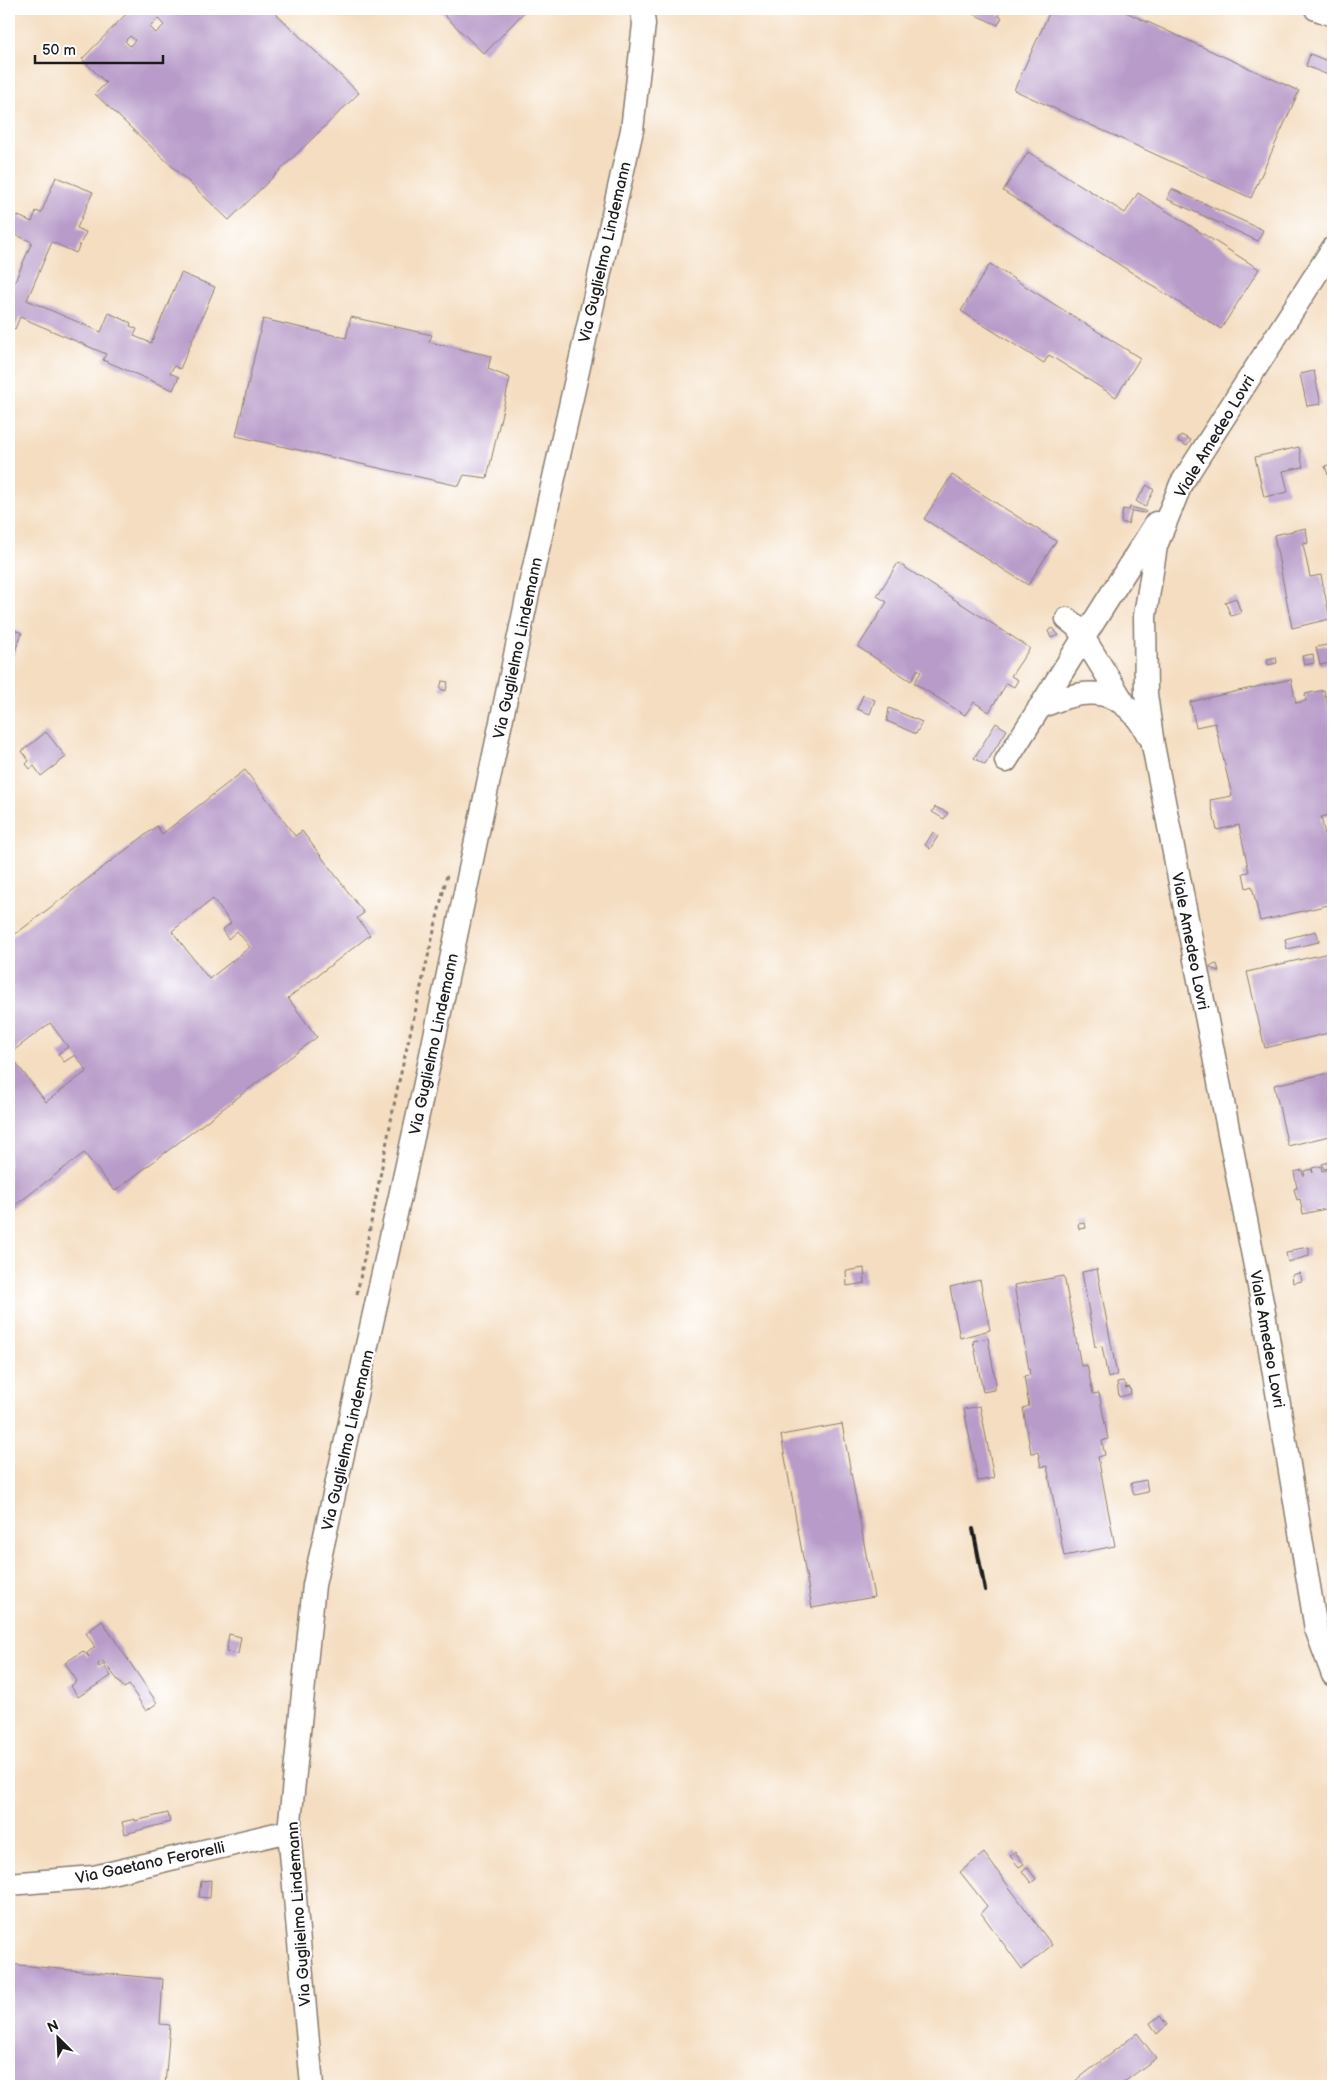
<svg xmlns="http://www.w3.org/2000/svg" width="1342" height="2095" font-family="'Balsamiq Sans',sans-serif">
<rect width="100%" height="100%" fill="#fff"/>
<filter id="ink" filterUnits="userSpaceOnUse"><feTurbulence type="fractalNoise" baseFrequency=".02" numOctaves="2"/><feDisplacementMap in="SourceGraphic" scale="10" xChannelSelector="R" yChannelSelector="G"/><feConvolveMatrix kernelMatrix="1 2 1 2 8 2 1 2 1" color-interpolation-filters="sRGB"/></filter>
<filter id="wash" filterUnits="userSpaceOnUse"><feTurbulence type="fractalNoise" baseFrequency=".0096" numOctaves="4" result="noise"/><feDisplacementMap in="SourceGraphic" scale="20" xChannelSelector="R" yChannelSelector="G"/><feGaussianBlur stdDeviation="1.12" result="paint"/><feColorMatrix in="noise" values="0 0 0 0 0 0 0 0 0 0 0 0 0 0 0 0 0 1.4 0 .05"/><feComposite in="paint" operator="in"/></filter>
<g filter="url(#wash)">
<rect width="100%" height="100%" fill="#f4ddc0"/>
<g id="blocks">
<path fill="#b89bc9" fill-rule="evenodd" d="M131 9H271L359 93 229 220 95 94 106 83 82 59ZM158 19 164 25 156 33 150 27ZM130 36 135 40 130 46 125 41Z
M438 9H527L484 54Z
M972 9H1001L998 16 1002 17 998 25 971 13Z
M1051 9H1119L1299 91 1251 198 1014 90Z
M1310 54 1333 63V77L1306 66Z
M1028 152 1125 213 1138 193 1259 269 1221 329 1003 191Z
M56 177 93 192 77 228 86 232 76 253 52 242 27 300 101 332 109 313 131 323 130 326 137 329 134 336 151 343 181 273 215 287 180 369 174 366 170 373 179 377 173 390 103 360 106 354 20 317 15 329 9 326V284L13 286 32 242 9 232V212L32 222 36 211 41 213Z
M1172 189 1263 230 1258 241 1167 199Z
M990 264 1140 358 1116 397 1049 355 1044 363 961 311Z
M351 317 432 335 429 342 491 356 488 369 510 378 487 478 464 475 459 486 236 436 263 319 346 338Z
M1314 371 1321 404 1307 406 1300 374Z
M1181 435 1191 440 1187 446 1178 441Z
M1299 447 1303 467 1283 471 1288 492 1264 497 1255 457Z
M1331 464 1333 474 1328 475 1325 466Z
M952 475 1056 541 1028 585 924 519Z
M1147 485 1154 490 1145 507 1136 501Z
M1130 507 1146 511 1145 513 1132 511 1128 524 1121 522 1123 509 1129 510Z
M1306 528 1308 543 1303 544 1310 577 1321 575 1330 619 1292 628 1274 535Z
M898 563 1030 648 1011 676 1018 680 1014 687 1007 683 989 712 974 702 965 715 914 683 921 672 918 669 911 681 858 647 887 602 877 596Z
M1236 598 1241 613 1231 616 1225 602Z
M9 628 22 633 9 666Z
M1052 628 1059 635 1051 638 1048 631Z
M1333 644V657L1328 658 1329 663 1320 665 1316 647Z
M1313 654 1314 663 1304 665 1302 656Z
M1276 657 1277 663 1268 665 1267 659Z
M1291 679 1296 703 1306 701 1305 694 1324 690 1333 730V814L1321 817 1333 870V904L1260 921 1252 886 1246 888 1243 873 1249 872 1239 825 1217 830 1210 800 1232 796 1215 723 1196 727 1190 702Z
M442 681 448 682 446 691 440 689Z
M863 695 875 700 870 714 857 709Z
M889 708 922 722 916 734 887 721Z
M996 723 1007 730 985 765 974 758Z
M46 732 66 757 41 776 34 766 30 769 26 764 29 761 22 751Z
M245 770 295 836 302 831 364 913 357 918 370 935 288 998 317 1037 115 1191 84 1153 9 1210V939L157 826 162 834ZM213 899 231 923 222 930 228 939 237 931 250 947 209 979 172 931ZM50 1023 68 1047 58 1054 64 1062 75 1055 87 1071 46 1102 9 1054Z
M935 807 948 813 944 819 932 812Z
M933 832 938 836 930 849 925 845Z
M1316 931 1319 942 1287 949 1285 939Z
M1333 952V1032L1265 1048 1247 972Z
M1217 964 1219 971 1210 968V966Z
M1333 1072V1135L1288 1146 1274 1085Z
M1333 1161V1167L1324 1169 1322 1164Z
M1321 1166 1322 1171 1333 1168V1217L1330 1208 1303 1214 1300 1199 1297 1200 1294 1189 1297 1188 1294 1172 1302 1170 1303 1175H1305L1304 1171 1311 1169 1313 1173 1312 1168Z
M1085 1223 1086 1228 1079 1229 1078 1224Z
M1309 1247V1256L1288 1262 1286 1253 1292 1252V1250Z
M864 1268 865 1283 847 1286 846 1271Z
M1097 1269 1117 1375 1108 1378 1102 1346 1095 1347 1082 1272Z
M1300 1273 1302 1281 1293 1283 1292 1275Z
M1064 1276 1081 1366 1087 1365 1093 1394 1099 1393 1108 1439 1102 1441 1105 1455 1098 1457 1115 1546 1064 1556 1047 1466 1041 1467 1038 1452 1031 1453 1023 1408 1029 1406 1024 1376 1030 1375 1014 1285Z
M980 1280 990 1330 960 1338 950 1287Z
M988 1338 996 1384 994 1385V1390L983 1392 973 1341Z
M1123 1381 1127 1386 1125 1388 1130 1387 1131 1394 1119 1397 1117 1382Z
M980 1406 994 1478 978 1481 964 1409Z
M842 1424 874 1597 812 1608 781 1435Z
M1146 1480 1148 1492 1134 1495 1131 1483Z
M102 1621 157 1703 146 1711 129 1685 124 1688 103 1661 98 1664 99 1667 103 1664 111 1676 78 1697 71 1686 77 1681 65 1663 83 1651 89 1657 87 1653 95 1647 86 1633Z
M229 1634 241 1637 238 1654 226 1652Z
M168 1813 170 1822 125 1834 122 1822 135 1819V1821Z
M1015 1852 1024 1864 1019 1867 1010 1856Z
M984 1853 1052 1945 1022 1969 981 1913 987 1906 960 1872Z
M1027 1867 1036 1879 1031 1883 1022 1871Z
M211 1880 210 1898 199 1897 201 1881Z
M9 1964 163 1979 160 2024 170 2025 165 2086H9Z
M1160 2016 1167 2025 1157 2034 1150 2023Z
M1137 2033 1156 2058 1119 2086H1069Z"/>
</g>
</g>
<g filter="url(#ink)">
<use href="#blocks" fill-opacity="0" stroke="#887c6e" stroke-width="1"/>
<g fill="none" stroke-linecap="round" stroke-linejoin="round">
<defs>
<path id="minor" d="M1316 9 1333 15
M1333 248 1181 484 1156 546 1145 616 1146 694 1153 745 1263 1307 1316 1629 1333 1675
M1067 619 1077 627 1124 703
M1039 708C1087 685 1122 686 1148 735
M1006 761 1156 523
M9 1884 94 1877 289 1831
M312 2086 289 1831 314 1585 425 1083 529 589 632 130 644 24 642 9"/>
</defs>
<use href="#minor" stroke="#887c6e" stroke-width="25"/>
<path stroke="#887c6e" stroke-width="3" stroke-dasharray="4 4" stroke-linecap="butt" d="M357 1294 397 1090 447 875"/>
<use href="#minor" stroke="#fff" stroke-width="22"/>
<path stroke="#1c1c1c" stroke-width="4" d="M973 1529 985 1590"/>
</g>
</g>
<g text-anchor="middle" stroke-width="4.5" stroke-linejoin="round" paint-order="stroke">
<g font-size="16" fill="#1c1c1c" stroke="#fff">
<text transform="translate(604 252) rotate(-77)" y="6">Via Guglielmo Lindemann</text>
<text transform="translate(1214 436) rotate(-59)" y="6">Viale Amedeo Lovri</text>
<text transform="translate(517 648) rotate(-78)" y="6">Via Guglielmo Lindemann</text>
<text transform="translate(1191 941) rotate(79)" y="6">Viale Amedeo Lovri</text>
<text transform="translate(433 1044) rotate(-78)" y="6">Via Guglielmo Lindemann</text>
<text transform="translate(1268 1339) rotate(80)" y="6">Viale Amedeo Lovri</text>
<text transform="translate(347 1440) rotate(-77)" y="6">Via Guglielmo Lindemann</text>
<text transform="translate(150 1862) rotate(-12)" y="6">Via Gaetano Ferorelli</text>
<text transform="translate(298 1914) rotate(-94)" y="6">Via Guglielmo Lindemann</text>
</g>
</g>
<rect width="1342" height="2095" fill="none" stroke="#fff" stroke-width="30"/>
<g transform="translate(58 2038) rotate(336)" stroke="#ffffff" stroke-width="4" paint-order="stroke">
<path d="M0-4L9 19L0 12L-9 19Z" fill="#1c1c1c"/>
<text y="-8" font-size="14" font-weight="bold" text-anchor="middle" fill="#1c1c1c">N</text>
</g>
<path d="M35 55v8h128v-8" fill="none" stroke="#1c1c1c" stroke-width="2.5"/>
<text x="42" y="55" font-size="15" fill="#1c1c1c" stroke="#ffffff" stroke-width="4" paint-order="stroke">50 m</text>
</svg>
